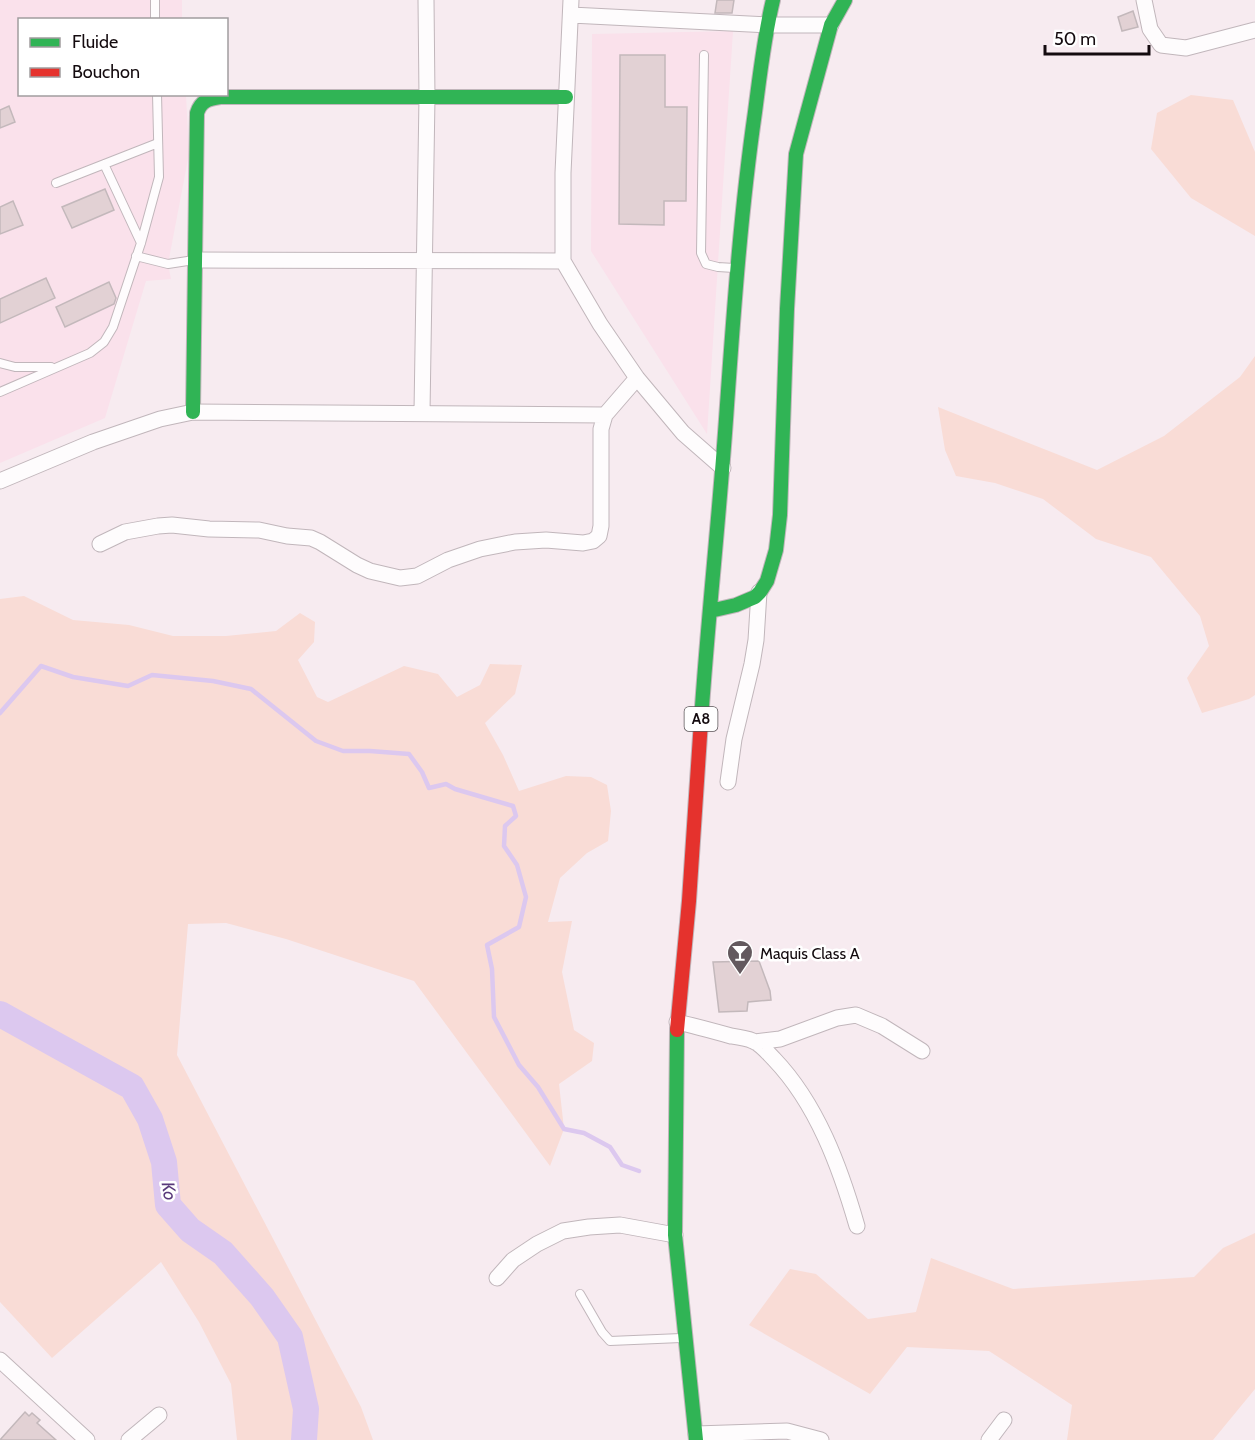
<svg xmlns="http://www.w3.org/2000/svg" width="1255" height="1440" font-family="Cabin,sans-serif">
<rect width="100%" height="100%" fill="#f7ebf0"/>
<path fill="#fae1eb" d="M0 0H182V19L20 20V94L186 95 189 154 168 264 171 279 146 281 105 418 0 463Z
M733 31 707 434 591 251 592 34Z"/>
<path fill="#f9dcd6" d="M1191 95 1233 100 1255 152V236L1191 198 1151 149 1157 113Z
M1255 356V695L1249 699 1202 713 1187 678 1209 646 1200 616 1151 557 1096 539 1043 499 995 483 956 476 945 450 938 407 1097 470 1164 436 1240 377Z
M24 596 73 620 129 625 173 636H226L276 631 300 613 315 622 314 642 298 660 317 697 328 702 404 666 438 674 457 697 480 685 490 664 522 665 515 694 485 723 503 755 519 791 566 776 591 777 607 785 611 811 608 841 587 853 560 878 548 922 572 921 562 972 574 1030 594 1043 592 1061 559 1084 564 1129 550 1166 414 981 286 939 226 923 188 924 177 1055 361 1407 373 1440H237L231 1384 199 1322 161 1262 52 1358 0 1302V599Z
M1255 1233V1389L1213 1440H1067L1072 1405 989 1351 907 1347 870 1394 749 1325 790 1269 816 1274 868 1319 916 1312 931 1258 1013 1289 1194 1277 1223 1248Z"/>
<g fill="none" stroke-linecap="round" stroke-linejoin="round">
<path stroke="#dcc8ef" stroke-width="4.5" d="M0 713 41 666 73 677 128 686 152 675 213 681 251 689 316 741 343 751H370L409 754 422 772 429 788 446 784 455 789 513 806 516 816 505 826 504 846 517 865 526 897 519 927 487 945 492 969 494 1017 519 1065 538 1087 564 1129 584 1133 610 1147 622 1165 639 1171"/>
<path stroke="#dcc8ef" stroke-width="26" d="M0 1014 132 1087 150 1119 164 1162 168 1205 190 1230 223 1253 262 1297 290 1337 306 1409 304 1440"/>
</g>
<path fill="#e2d1d4" stroke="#c3b8bb" stroke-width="1.5" d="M717 0H734L732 13H715Z
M1133 11 1138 27 1122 31 1118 17Z
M620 55H665V107H687L686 201H664V225L619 224Z
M9 106 15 122 0 128V110Z
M105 189 114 210 72 228 62 207Z
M13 201 23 225 0 234V207Z
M46 278 55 298 0 323V299Z
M109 282 116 298 114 304 65 327 56 307Z
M759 961 770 991 771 1000 748 1002 747 1011 719 1012 713 962Z
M25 1412 29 1416 32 1413 40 1420 37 1423 56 1440H0Z"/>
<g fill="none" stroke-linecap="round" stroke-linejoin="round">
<defs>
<path id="lane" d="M155 0V20
M704 55 701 253 706 264 718 267 734 268
M104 164 141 243
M56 183 158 143
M136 256 168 264 194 260
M0 363 15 367H51
M0 392 90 353 104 342 113 327 141 243 159 177 157 94
M580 1294 602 1332 610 1341 681 1338"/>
<path id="street" d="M571 0 563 173V261L600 324 637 378 683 433 723 468
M1144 0 1150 29 1161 45 1186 48 1255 30
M571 15 767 25H831
M196 260 563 261
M422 412 427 97 426 0
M0 481 93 442 160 419 193 412 605 415 637 378
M100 544 125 532 158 526 172 525 209 529 259 530 287 536 311 538 320 542 357 565 370 571 400 578 417 576 448 560 480 549 515 542 546 540 583 543 593 541 599 536 601 526V429L605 415
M728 782 734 739 752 664 756 640 759 592
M677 1022C695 1026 713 1031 731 1036 738 1037 746 1038 753 1041 761 1044 768 1053 774 1059 817 1104 840 1167 857 1226
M755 1042 780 1039 837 1018 856 1015 882 1026 922 1051
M497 1278 513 1260 537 1244 563 1231 589 1227 620 1225 675 1235
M0 1360 87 1440
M696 1434 787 1431 821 1440
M129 1440 159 1415
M989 1440 1004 1420"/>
<path id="fast" d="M193 412 197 113C201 100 209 99 221 97H566
M710 611 736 605 755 597 760 592 767 581 776 550 780 515 787 309 796 154 831 25 845 0
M701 721C708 616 720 511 727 405 734 307 741 209 755 112 760 74 764 37 773 0
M677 1030 675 1235 696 1440"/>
<path id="jam" d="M677 1030 689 901 701 721"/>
</defs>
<use href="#lane" stroke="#c1b6bb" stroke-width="10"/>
<use href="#street" stroke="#c1b6bb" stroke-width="17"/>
<use href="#fast" stroke="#c1b6bb" stroke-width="16"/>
<use href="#jam" stroke="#c1b6bb" stroke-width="16"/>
<use href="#lane" stroke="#fefcfd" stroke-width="8"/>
<use href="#street" stroke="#fefcfd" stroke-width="15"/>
<use href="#fast" stroke="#30b455" stroke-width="14"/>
<use href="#jam" stroke="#e5322d" stroke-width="14"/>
</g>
<defs>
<symbol id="bar-pin" viewBox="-11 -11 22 30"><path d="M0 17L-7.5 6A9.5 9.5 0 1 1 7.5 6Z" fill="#63595e" stroke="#fff"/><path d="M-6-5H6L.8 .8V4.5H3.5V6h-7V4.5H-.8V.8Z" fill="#fff"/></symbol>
</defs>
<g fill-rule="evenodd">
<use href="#bar-pin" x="725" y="938" width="30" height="40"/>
</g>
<g text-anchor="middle" stroke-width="5" stroke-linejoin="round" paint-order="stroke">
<rect fill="#fff" stroke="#5a5457" stroke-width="1.5" x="684.5" y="707" width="33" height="24" rx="4.5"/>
<g font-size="15" font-weight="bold" fill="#140b0f">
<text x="701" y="724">A8</text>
</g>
<g font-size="16" fill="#140b0f" stroke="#fff" text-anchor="start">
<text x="760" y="959">Maquis Class A</text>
</g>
<g font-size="18" font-style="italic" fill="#59397b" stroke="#fff">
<text transform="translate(169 1191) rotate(80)" y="6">Ko</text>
</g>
</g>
<rect x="18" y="18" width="210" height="78" fill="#ffffff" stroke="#a19d9f" stroke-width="1.5"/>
<rect x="30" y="38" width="30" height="9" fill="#30b455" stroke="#a19d9f" stroke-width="1.5"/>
<text x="72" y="48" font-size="18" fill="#140b0f">Fluide</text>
<rect x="30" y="68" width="30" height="9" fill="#e5322d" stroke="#a19d9f" stroke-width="1.5"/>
<text x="72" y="78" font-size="18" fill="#140b0f">Bouchon</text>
<path d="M1045 45v9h104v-9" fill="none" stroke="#140b0f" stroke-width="3"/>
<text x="1054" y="45" font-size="18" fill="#140b0f" stroke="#ffffff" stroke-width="4.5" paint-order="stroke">50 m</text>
</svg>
